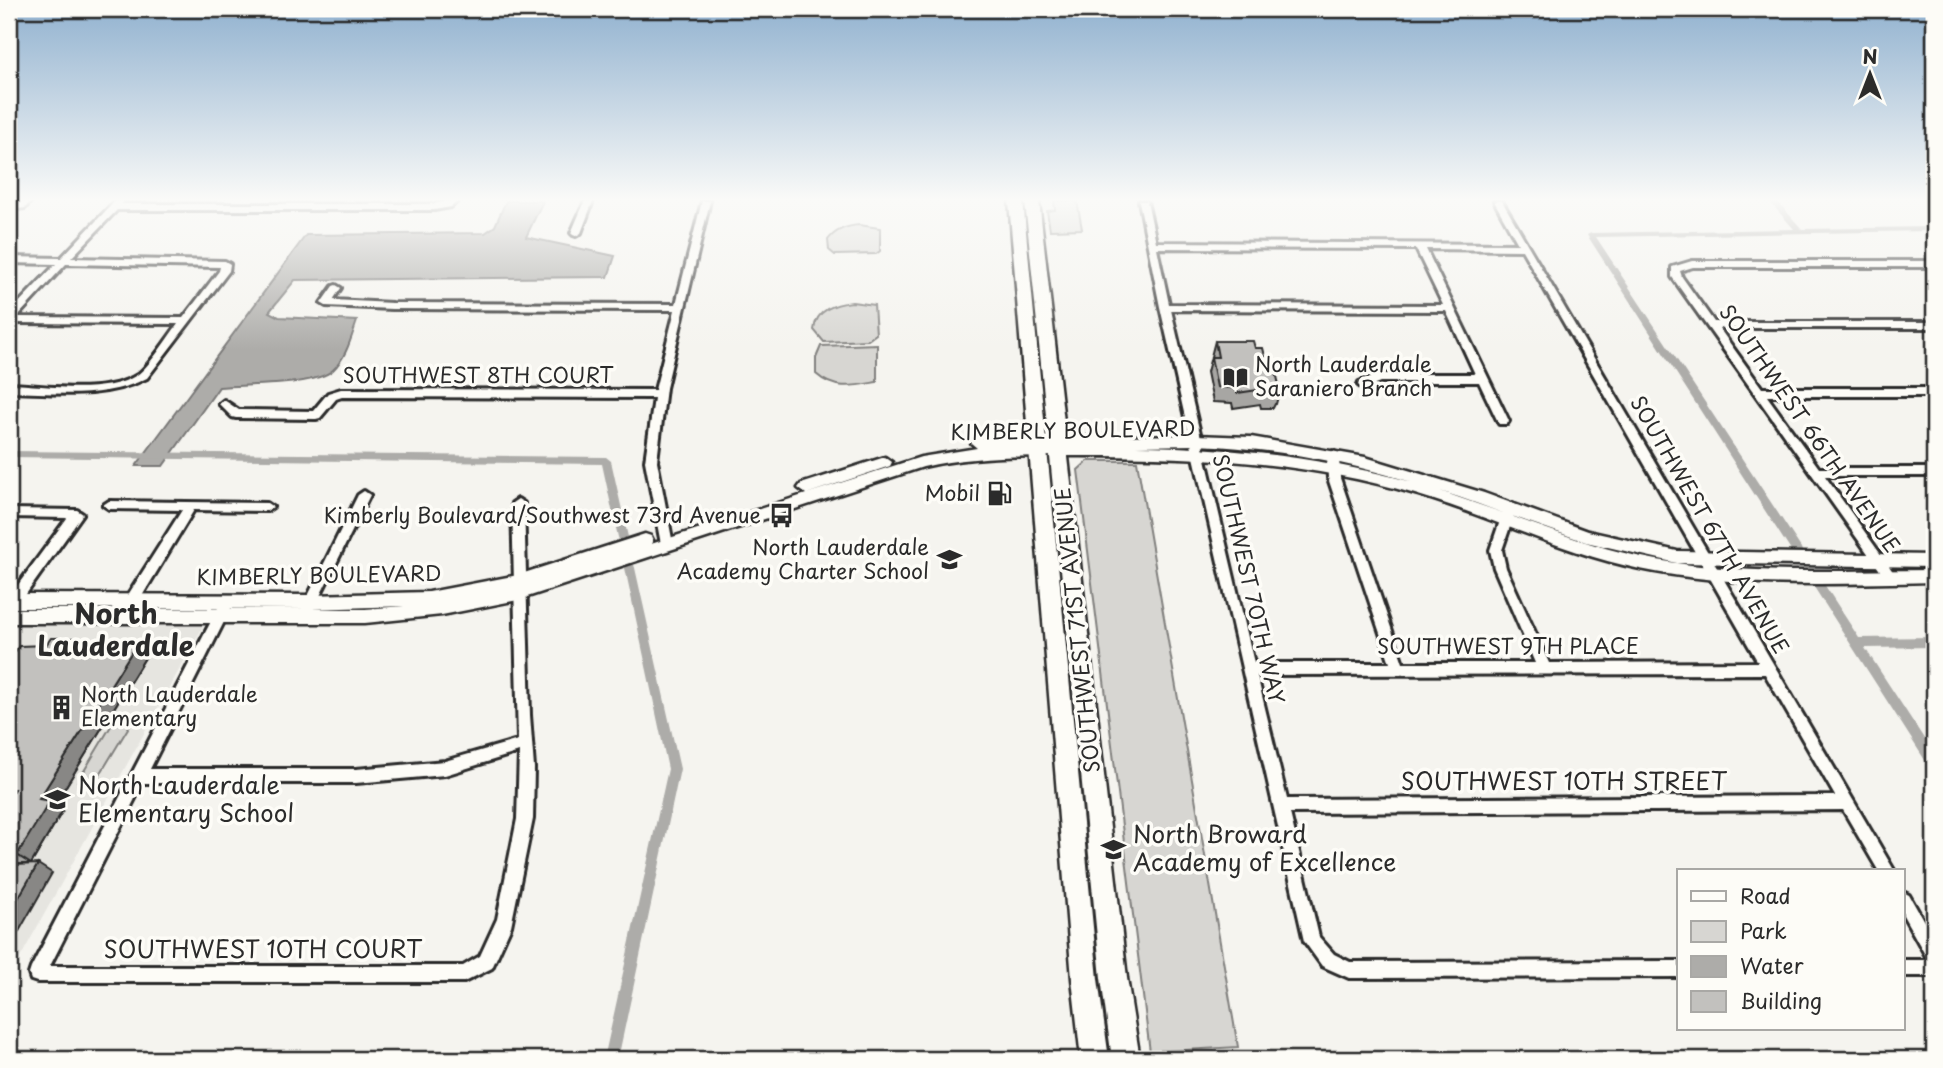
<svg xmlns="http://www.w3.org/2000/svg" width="1943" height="1068" font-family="'Playpen Sans',sans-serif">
<rect width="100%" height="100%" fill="#f5f4ef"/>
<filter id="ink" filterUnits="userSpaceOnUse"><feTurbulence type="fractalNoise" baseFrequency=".0143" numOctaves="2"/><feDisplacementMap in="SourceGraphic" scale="14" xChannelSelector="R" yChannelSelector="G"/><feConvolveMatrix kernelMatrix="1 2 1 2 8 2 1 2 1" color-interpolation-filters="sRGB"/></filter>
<g filter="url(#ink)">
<path fill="#e6e5e0" d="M9 623H205L9 978Z"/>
<path fill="#d7d6d2" stroke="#81807e" stroke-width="2" d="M1054 201H1077L1082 229 1050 230 1047 211 1055 210Z
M859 225 880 228V251L876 254 835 255 829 250 828 240C836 229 847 226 859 225Z
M852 302 874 305 876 334 868 340 824 342 814 330C816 309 835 304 852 302Z
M877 344V382C854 386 835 391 816 374V358L821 346Z
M1088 461H1137L1238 1047 1150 1052 1078 470Z
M136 715 96 781H78L117 716Z"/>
<path fill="#adaca9" stroke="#797877" stroke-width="2" d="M506 201H543L526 237 615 256 608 277 295 280 269 312 279 317 357 321C351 338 346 358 333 370 314 387 245 384 219 387L163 466H136L306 235 485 233 495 226Z"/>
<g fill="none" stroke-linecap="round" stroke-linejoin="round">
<path fill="#adaca9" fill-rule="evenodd" d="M1769 201H1777L1802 229 1929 227 1933 229 1929 231 1596 237 1801 548 1802 551 1801 554H1793L1587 235 1591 233 1794 229Z
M9 451 606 457 611 461 628 537 627 540H619L618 537 602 464 9 457Z
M630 564 634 565 635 568 680 769 618 1059H604L668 769 625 568 626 565Z
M1818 580 1822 581 1859 638 1934 637V647L1865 648 1934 754V769L1930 768 1814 587 1813 584 1814 581Z"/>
<defs>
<path id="minor" d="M22 201H31L25 208 9 210V204H19Z
M115 201H123L122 204H434L448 201H458L451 207 434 210H117L71 258 225 261 230 264 229 271 147 378C103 400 56 393 9 392V384C46 385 104 396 137 375 149 367 168 337 178 324L9 323V313L56 264 9 263V257L61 258ZM66 264 220 267 219 271 183 318 17 317Z
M585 201H593L581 233 576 236 573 235 571 233Z
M702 201H710L666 388 657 461 673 544 671 547H663L661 544 645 461 654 398 342 397 336 399 320 418 316 419 236 418 232 417 219 404 224 400 239 410 313 411 328 393 341 389 655 390 675 310 392 309 326 306 321 303 333 286 336 285 341 288 333 300 392 303 676 304Z
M1139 201H1147L1156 242 1518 244 1494 201H1502L1894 870H1878L1843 810 1290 813 1319 937 1334 954 1350 962 1679 961V977L1349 978 1322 966 1304 941 1160 307ZM1157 248 1416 249 1443 305 1169 304ZM1426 249 1522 250 1758 662 1549 663 1506 568 1502 550 1515 512 1509 508 1503 512 1490 550 1494 568 1535 663H1403L1340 478 1339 455 1333 451 1327 455 1328 478 1390 663H1254L1171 310 1446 311 1475 374H1379L1359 382 1358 385 1363 389 1380 382H1479L1499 424H1507L1509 421ZM1765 674 1835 796 1287 799 1257 675Z
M1692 261H1934V267H1693L1680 271 1682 277 1714 322H1934V328H1719L1762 388H1934V396H1767L1819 468H1934V476H1825L1894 573 1896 576 1894 579H1886L1672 277V267Z
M364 491 370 495 314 608 313 612H303L302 608 358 495Z
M518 499 524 503 530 715 534 768 533 819 511 926 492 968 464 982H37L31 980 29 974 31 968 220 604H230L231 608 150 769H356L445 761 518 740 512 503ZM519 752 517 819 497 919 480 956 463 966H50L143 783H356L445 775Z
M109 501 267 503 273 507 267 511 194 510 136 606H126L125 602 126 598 182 510 109 509 103 505Z
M9 509 77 510 83 514 14 611 9 612V597L67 518 9 517Z
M1903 892 1909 895 1934 939V976H1903V960H1928L1903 915Z"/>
<path id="tertiary" d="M1195 435 1251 437 1365 457 1484 493 1588 531 1677 551 1934 555V567L1677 563 1586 542 1440 491C1506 512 1569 541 1637 556 1734 577 1836 570 1934 570V582C1837 584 1736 589 1640 569 1562 553 1490 516 1415 494 1305 461 1193 456 1080 456 1027 456 975 455 923 467L518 600 442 615 365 623H9V609H365L404 606 311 609 9 608V594L311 595 429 592 518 575 645 534 651 536 653 540 651 544 921 457 977 448 971 443 978 438ZM1195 445C1269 448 1341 460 1412 482 1320 457 1229 447 1135 446Z
M885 457 892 462 890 466 806 494 798 488 801 484Z"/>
<path id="secondary" d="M1009 201H1023L1098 979 1109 1059H1081L1072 979Z
M1025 201H1039L1127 978 1140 1059H1112L1101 978Z"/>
</defs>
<use href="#minor" stroke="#2b2b2b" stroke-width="6"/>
<use href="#tertiary" stroke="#2b2b2b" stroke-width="5"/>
<use href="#secondary" stroke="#2b2b2b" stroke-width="5"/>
<use href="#minor" fill="#fdfcf7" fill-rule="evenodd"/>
<use href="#tertiary" fill="#fdfcf7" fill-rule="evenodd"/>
<use href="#secondary" fill="#fdfcf7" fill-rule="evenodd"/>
</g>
<path fill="#a7a6a3" stroke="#2b2b2b" stroke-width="2" d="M1215 341 1255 348 1280 389 1276 404H1275L1273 408H1261L1260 404 1233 408 1232 403 1213 402 1207 372Z
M79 638 87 645H136L146 656 55 804 63 810 31 864H9V661L46 645Z"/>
<path fill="#888785" stroke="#2b2b2b" stroke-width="2" d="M79 638 90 648 73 645Z
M136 645 146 656 55 804 63 810 31 864 17 855 39 799Z
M38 864 52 873 9 949V914Z"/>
<path fill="#c2c1be" stroke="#2b2b2b" stroke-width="2" d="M1215 341H1253L1255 348H1263L1268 368H1275L1280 389H1277L1278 393H1265L1264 389 1237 393 1236 388 1217 387 1211 357H1218Z
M51 638H79L73 645H136L39 799 50 801 17 855H9V798L14 789H9V661L19 646 46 645Z
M38 864 9 914V873L14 865Z"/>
</g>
<linearGradient id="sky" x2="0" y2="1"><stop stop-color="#90b1cf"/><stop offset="0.57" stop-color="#fafaf8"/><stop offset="1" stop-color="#fafaf8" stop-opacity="0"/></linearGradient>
<rect width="1943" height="350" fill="url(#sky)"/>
<defs>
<symbol id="library-bare" viewBox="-9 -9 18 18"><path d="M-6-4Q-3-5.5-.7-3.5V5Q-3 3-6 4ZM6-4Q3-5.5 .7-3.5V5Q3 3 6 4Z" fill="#2b2b2b" stroke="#fdfcf7" stroke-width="2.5" paint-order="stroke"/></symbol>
<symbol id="fuel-bare" viewBox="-9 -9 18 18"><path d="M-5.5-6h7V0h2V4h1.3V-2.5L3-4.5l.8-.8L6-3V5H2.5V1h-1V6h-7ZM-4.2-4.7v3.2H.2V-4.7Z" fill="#2b2b2b" stroke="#fdfcf7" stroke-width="2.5" paint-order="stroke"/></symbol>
<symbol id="bus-bare" viewBox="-9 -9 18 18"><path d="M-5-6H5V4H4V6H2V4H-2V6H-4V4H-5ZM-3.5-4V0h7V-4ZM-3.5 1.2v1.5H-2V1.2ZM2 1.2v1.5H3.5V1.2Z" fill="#2b2b2b" stroke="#fdfcf7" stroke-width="2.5" paint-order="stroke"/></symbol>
<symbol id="school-bare" viewBox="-9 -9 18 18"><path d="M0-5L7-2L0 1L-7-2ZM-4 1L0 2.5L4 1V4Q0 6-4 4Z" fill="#2b2b2b" stroke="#fdfcf7" stroke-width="2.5" paint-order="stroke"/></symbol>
<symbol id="building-bare" viewBox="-9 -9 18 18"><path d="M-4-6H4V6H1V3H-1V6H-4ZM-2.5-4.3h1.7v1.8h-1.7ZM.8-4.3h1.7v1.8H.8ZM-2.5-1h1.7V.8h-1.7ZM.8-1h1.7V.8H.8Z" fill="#2b2b2b" stroke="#fdfcf7" stroke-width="2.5" paint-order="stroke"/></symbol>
</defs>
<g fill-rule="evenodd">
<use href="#library-bare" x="1218" y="360" width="35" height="35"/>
<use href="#fuel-bare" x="982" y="476" width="35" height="35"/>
<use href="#bus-bare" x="764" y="498" width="35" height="35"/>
<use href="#school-bare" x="932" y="542" width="35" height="35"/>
<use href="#building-bare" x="44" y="690" width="35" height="35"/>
<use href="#school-bare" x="40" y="782" width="35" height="35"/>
<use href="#school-bare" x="1096" y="832" width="35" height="35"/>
</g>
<g text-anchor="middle" stroke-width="7" stroke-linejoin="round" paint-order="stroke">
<g font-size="21" fill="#2b2b2b" stroke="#fdfcf7" text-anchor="end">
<text x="1255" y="372" text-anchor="start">North Lauderdale<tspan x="1255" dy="24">Saraniero Branch</tspan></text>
<text x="980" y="501">Mobil</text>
<text x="761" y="523">Kimberly Boulevard/Southwest 73rd Avenue</text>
<text x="929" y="555">North Lauderdale<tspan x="929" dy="24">Academy Charter School</tspan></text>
<text x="81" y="702" text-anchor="start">North Lauderdale<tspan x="81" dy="24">Elementary</tspan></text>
</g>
<g font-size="21" fill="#2b2b2b" stroke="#fdfcf7">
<text x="478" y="383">SOUTHWEST 8TH COURT</text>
<text transform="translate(1809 429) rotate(55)" y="7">SOUTHWEST 66TH AVENUE</text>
<text transform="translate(1073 431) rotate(-1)" y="7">KIMBERLY BOULEVARD</text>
<text transform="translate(1709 525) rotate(60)" y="7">SOUTHWEST 67TH AVENUE</text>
<text transform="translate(319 576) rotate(-1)" y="7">KIMBERLY BOULEVARD</text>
<text transform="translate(1248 579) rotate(77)" y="7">SOUTHWEST 70TH WAY</text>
<text transform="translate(1078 630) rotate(-96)" y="7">SOUTHWEST 71ST AVENUE</text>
<text x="1508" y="654">SOUTHWEST 9TH PLACE</text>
</g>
<g font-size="24" fill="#2b2b2b" stroke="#fdfcf7">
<text x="1564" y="790">SOUTHWEST 10TH STREET</text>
<text x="263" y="958">SOUTHWEST 10TH COURT</text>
</g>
<g font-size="24" fill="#2b2b2b" stroke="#fdfcf7" text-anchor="start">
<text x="78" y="794">North Lauderdale<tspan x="78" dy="28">Elementary School</tspan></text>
<text x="1133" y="843">North Broward<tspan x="1133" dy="28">Academy of Excellence</tspan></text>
</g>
<g font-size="28" font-weight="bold" fill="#2b2b2b" stroke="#fdfcf7">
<text x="116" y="624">North<tspan x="116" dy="32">Lauderdale</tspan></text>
</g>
</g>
<rect width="1943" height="1068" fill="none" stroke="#fdfcf7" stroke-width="35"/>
<rect x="18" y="18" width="1908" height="1033" fill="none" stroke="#2b2b2b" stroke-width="2.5" filter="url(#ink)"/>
<rect x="1677" y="869" width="228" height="161" fill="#fdfcf7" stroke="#a9a8a5" stroke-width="2"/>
<rect x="1691" y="891" width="35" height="10" fill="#fdfcf7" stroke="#a9a8a5" stroke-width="2"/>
<text x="1740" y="904" font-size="21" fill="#2b2b2b">Road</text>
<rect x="1691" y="921" width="35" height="21" fill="#d7d6d2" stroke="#a9a8a5" stroke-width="2"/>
<text x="1740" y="939" font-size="21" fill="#2b2b2b">Park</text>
<rect x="1691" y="956" width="35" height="21" fill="#adaca9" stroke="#a9a8a5" stroke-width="2"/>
<text x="1740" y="974" font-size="21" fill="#2b2b2b">Water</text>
<rect x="1691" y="991" width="35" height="21" fill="#c2c1be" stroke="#a9a8a5" stroke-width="2"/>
<text x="1740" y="1009" font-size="21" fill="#2b2b2b">Building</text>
<g transform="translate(1870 74)" stroke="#fdfcf7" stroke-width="5" paint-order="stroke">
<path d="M0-5L12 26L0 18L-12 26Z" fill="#2b2b2b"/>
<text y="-10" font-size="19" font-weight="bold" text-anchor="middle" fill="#2b2b2b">N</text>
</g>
</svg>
